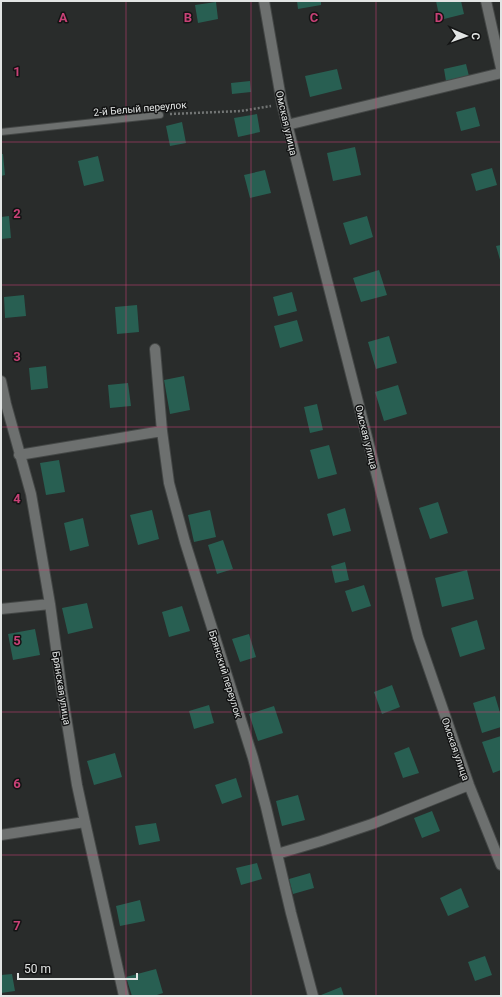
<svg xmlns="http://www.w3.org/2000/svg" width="502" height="997" font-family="Roboto,sans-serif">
<rect width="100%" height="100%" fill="#292c2b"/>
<path fill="#285f52" d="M297 1H321V5L298 9Z
M436 1H461L464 14 440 20Z
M216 2 218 19 198 23 195 5Z
M466 64 469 76 446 81 444 69Z
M337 69 342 89 310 97 305 76Z
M250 81 251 92 232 94 231 83Z
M475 107 480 126 461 131 456 112Z
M257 114 260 132 238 137 234 118Z
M182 122 186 143 170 146 166 126Z
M355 147 361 175 333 181 327 153Z
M1 154H3L5 175 1 176Z
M98 156 104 181 84 186 78 161Z
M492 168 497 185 476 191 471 174Z
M265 170 271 193 250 198 244 175Z
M9 216 11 238 1 239V217Z
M367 216 373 237 350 245 343 223Z
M501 245V263L496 246Z
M379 270 387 295 361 302 353 278Z
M292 292 297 311 278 316 273 297Z
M24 295 26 316 5 318 4 297Z
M137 305 139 332 117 334 115 307Z
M297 320 303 341 280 348 274 326Z
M389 336 397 363 376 369 368 342Z
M46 366 48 388 31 390 29 368Z
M184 376 190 410 170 414 164 380Z
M128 383 131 406 110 408 108 385Z
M398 385 407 414 384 421 375 392Z
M317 404 323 430 310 433 304 407Z
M329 445 337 474 318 479 310 450Z
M59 460 65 492 46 495 40 463Z
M438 502 448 533 430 539 419 508Z
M345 508 351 531 333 536 327 514Z
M152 510 159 539 138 545 130 515Z
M210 510 216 537 194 542 188 515Z
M83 518 89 546 70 551 64 523Z
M223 540 233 569 217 574 208 545Z
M345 562 349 580 335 583 331 566Z
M467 570 474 599 442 607 435 578Z
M364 585 371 606 352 612 345 591Z
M87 603 93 628 68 634 62 608Z
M182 606 190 631 169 637 162 612Z
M477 620 485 649 460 657 451 628Z
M35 629 40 655 13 660 8 634Z
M249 634 256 657 240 662 232 639Z
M392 685 400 707 382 714 374 692Z
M495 696 501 716V727L482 733 473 703Z
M209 705 214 723 194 729 189 711Z
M274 706 283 733 258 741 249 714Z
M501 736V770L493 773 482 742Z
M409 747 419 773 403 778 394 753Z
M115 753 122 777 94 785 87 761Z
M236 778 242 797 222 804 215 785Z
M298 795 305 820 282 826 276 801Z
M432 811 440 831 422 838 414 818Z
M156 823 160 841 139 845 135 826Z
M257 863 262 879 241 885 236 868Z
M310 873 314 888 293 894 289 879Z
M461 888 469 907 448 916 440 898Z
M140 900 145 921 120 926 116 906Z
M485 956 492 975 475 981 468 962Z
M156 969 163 993 154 996H132L126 977Z
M12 974 15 991 1 993V975Z
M341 987 344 996H321V995Z"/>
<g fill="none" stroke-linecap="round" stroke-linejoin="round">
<defs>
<path id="lane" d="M1 132 160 115"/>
<path id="street" d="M264 1 282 104 418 637 469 785 501 865
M486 1 501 68
M287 125 501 73
M155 349 162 431 169 483 185 542 253 758 266 807 291 913 313 996
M1 381 6 404 31 494 50 604 62 692 77 785 85 822 124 996
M19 455 162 431
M1 609 50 604
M1 835 85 822
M277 854 321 841 372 824 469 785"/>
</defs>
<use href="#lane" stroke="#444746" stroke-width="8"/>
<use href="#street" stroke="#444746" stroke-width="12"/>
<path stroke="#727574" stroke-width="2.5" stroke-dasharray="2 2" stroke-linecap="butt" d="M170 114 241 111 271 106"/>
<use href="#lane" stroke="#6d706f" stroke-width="6"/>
<use href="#street" stroke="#6d706f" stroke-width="10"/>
</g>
<path fill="none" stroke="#c84176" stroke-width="1" stroke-opacity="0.55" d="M126 1V996M251 1V996M376 1V996M1 142H501M1 285H501M1 427H501M1 570H501M1 712H501M1 855H501"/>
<g text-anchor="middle" stroke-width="3" stroke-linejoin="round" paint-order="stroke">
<g font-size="10" fill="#e2e5e4" stroke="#131414">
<text transform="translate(140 108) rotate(-5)" y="4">2-й Белый переулок</text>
<text transform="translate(287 123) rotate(77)" y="4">Омская улица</text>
<text transform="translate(367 437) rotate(76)" y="4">Омская улица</text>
<text transform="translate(226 674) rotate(73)" y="4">Брянский переулок</text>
<text transform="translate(62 688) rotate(81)" y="4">Брянская улица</text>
<text transform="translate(456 749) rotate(71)" y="4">Омская улица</text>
</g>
</g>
<g font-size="13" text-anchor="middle" font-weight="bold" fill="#c84176" stroke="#131414" stroke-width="3" stroke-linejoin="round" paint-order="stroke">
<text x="63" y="22">A</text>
<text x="188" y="22">B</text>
<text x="314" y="22">C</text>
<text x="439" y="22">D</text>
<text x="17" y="76">1</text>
<text x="17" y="218">2</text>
<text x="17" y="361">3</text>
<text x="17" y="503">4</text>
<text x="17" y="645">5</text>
<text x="17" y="788">6</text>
<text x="17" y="930">7</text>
</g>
<rect width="502" height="997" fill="none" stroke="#e2e5e4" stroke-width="4"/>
<g transform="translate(466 36) rotate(92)" stroke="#131414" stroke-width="3" paint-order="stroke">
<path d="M0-3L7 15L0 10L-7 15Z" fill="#e2e5e4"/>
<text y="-6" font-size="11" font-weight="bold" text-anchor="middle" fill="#e2e5e4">С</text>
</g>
<path d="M18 973v6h119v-6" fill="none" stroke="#e2e5e4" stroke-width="2"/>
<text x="24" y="973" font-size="12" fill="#e2e5e4" stroke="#131414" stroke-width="3" paint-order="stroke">50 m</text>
</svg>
